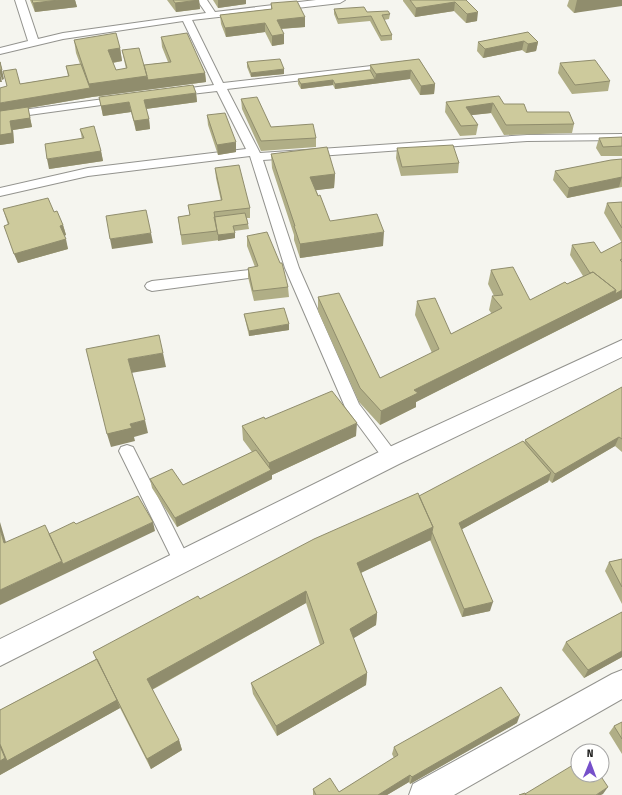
<svg xmlns="http://www.w3.org/2000/svg" width="622" height="795" font-family="'Fira Sans Condensed',sans-serif">
<rect width="100%" height="100%" fill="#f5f5ef"/>
<g fill="none" stroke-linecap="round" stroke-linejoin="round">
<defs>
<path id="service" d="M15 0H25L38 39 63 33 206 13 197 0H207L215 12 316 0H345L340 3 192 20 223 83 380 65 385 68 380 71 227 89 260 153 527 135 622 134V140L527 141 263 160 299 268 359 404 399 457 397 461 391 463 385 461 345 407 285 268 250 156 88 176 0 196V188L88 168 246 149 217 91 174 96 169 93 174 90 214 85 183 21 63 39 0 54V48L28 41Z
M119 97 123 98 124 100 123 102 0 119V113Z
M258 269 263 270 265 273 263 276 152 291 147 289 145 286 147 283 152 281Z
M127 445 133 447 188 557 191 562 188 567 182 570 176 567 119 451 121 447Z"/>
<path id="minor" d="M622 670V699L454 795H409L413 784 612 674Z"/>
<path id="tertiary" d="M622 340V357L399 464 0 666V639L383 450Z"/>
</defs>
<use href="#service" stroke="#93938e" stroke-width="2"/>
<use href="#minor" stroke="#93938e" stroke-width="2"/>
<use href="#tertiary" stroke="#93938e" stroke-width="2"/>
<use href="#service" fill="#fff" fill-rule="evenodd"/>
<use href="#minor" fill="#fff" fill-rule="evenodd"/>
<use href="#tertiary" fill="#fff" fill-rule="evenodd"/>
</g>
<path fill="#b0ae86" d="M30 0H75L77 7 35 12Z
M167 0H199L200 9 176 12Z
M213 0H246V4L218 8Z
M403 0H466L477 21 466 23 454 11 415 17 403 1Z
M569 0H622L574 13 567 6Z
M271 3 305 17V27L281 29 284 44 272 46 265 32 226 37 221 24 220 15 271 9Z
M334 9 390 14 389 19 384 20 392 35V40L381 41 370 21 338 24 334 14Z
M528 32 538 42 536 51 526 53 522 50 483 58 477 51 478 42Z
M161 37 205 73 206 82 92 97 28 108 32 127 13 130 14 143 0 145 7 86 68 76 66 66 80 64 76 53 74 40 120 48 122 61 113 63 116 70 126 69 122 50 144 65 168 62 162 47Z
M419 59 435 84 434 94 420 95 410 79 335 89 333 85 301 89 298 84V79L370 70V65Z
M247 62 284 69V74L251 77 247 67Z
M560 63 610 81 608 91 572 94 558 73Z
M196 93 197 102 146 109 149 119 150 129 136 131 131 112 103 116 99 97Z
M241 99 271 127 316 138V147L261 151 242 109Z
M446 102 504 104 527 112 574 124 572 133 504 135 491 113 471 115 478 125 476 135 460 136 445 112Z
M207 115 236 152 218 155 208 125Z
M80 129 101 151 103 161 49 169 82 139Z
M622 137V156H601L596 148 599 138Z
M397 148 459 163 458 173 401 176 396 158Z
M271 154 335 174 334 188 316 190 330 221 383 246 300 258 294 240V235L272 168Z
M622 159V187L567 198 553 180 555 171Z
M215 168 250 208V218H247L248 224 249 229 234 231 235 238 182 245 178 217 190 215 188 205 221 201 216 178Z
M622 202V298L416 402V407L380 425 359 402 318 311V297L380 378 432 353 415 315 417 301 451 334 492 314 489 310 492 296H494L488 284 491 270 530 300 567 284 583 276 570 255 572 245 601 253 622 243 604 213 607 203Z
M3 209 54 212 63 225 66 235 64 236 68 249 18 263 4 226 8 225Z
M247 236 288 287 289 297 254 301 248 277V268L255 267 247 246Z
M244 314 289 330 249 336 245 319Z
M622 387V452L615 446 552 483 549 480 548 482 462 529 490 611 462 617 430 540 361 573 377 613 376 625 353 638 367 673 366 685 277 736 253 694 251 683 320 645 306 603 152 690 179 740 182 750 151 769 120 708 0 775V710L96 659 93 652 200 599 419 496 524 443 525 440Z
M265 419 356 436 272 475V479L177 527 152 488 150 479 183 485 252 452 243 440 242 426Z
M622 559V604L605 571 609 562Z
M622 612V657L584 678 562 650 566 642Z
M622 722V754L609 733 614 726Z
M517 723 410 784 409 782 387 795H313V789L339 792 394 758 392 754 394 747Z"/>
<path fill="#908d6d" d="M59 0H75L77 7 35 12 33 3Z
M199 0 200 9 176 12 175 3Z
M218 0H246V4L218 8Z
M577 0H622V6L574 13Z
M455 2 454 11 415 17 416 8Z
M478 12 477 21 466 23 467 14Z
M305 17V27L277 29V20Z
M265 23V32L226 37 225 28Z
M284 34V44L272 46V36Z
M524 41 522 50 483 58 485 49Z
M538 42 536 51 526 53 528 44Z
M120 48 122 61 110 63 108 50Z
M0 61 4 79 2 80 0 73Z
M284 69V74L251 77V73Z
M411 70 410 79 335 89V84L375 79 376 74Z
M0 73 2 82H0Z
M205 73 206 82 92 97 89 84 147 76Z
M333 80V85L301 89V84Z
M435 84 434 94 420 95 421 86Z
M90 88 92 97 28 108 32 127 13 130 14 143 0 145V103Z
M196 93 197 102 145 109 144 100Z
M129 102 131 112 103 116 101 106Z
M493 103 491 113 464 116 466 107Z
M149 119 150 129 136 131 134 121Z
M236 142V152L218 155 217 145Z
M101 151 103 161 49 169 47 159Z
M335 174 334 188 310 191V177Z
M622 177 619 187 567 198 569 188Z
M63 225 66 235 63 236 60 226Z
M384 232 383 246 300 258V244Z
M151 233 153 243 112 249 110 239Z
M235 233V238L218 241V235Z
M66 239 68 249 18 263 14 254Z
M616 290H622V298L416 402V407L380 425 381 411 414 390Z
M289 324V330L249 336V331Z
M163 353 166 367 131 373 128 359Z
M145 420 148 433 134 437 135 441 111 447 107 434 130 424Z
M357 423 356 436 272 475V479L177 527 175 518 269 471V463Z
M619 437 615 446 552 483 555 474Z
M551 473 548 482 457 532 459 523Z
M0 522 10 556 4 543 0 529Z
M153 522 155 531 67 573 63 564Z
M433 527 431 540 356 575 357 563Z
M62 561 67 573 0 605V590Z
M306 591V603L151 690 147 679Z
M493 602 490 611 462 617 464 609Z
M377 613 376 625 349 641 350 629Z
M622 651V657L584 678 588 670Z
M367 673 366 685 277 736 276 726Z
M117 700 120 708 0 775V739Z
M520 715 517 723 410 784 412 777Z
M179 740 182 750 151 769 147 759Z
M410 775 409 782 387 795H378Z
M608 787 603 794 601 795H596Z"/>
<path fill="#cdca9c" stroke="#908d6d" d="M32 0H59L33 3Z
M173 0H199L175 3Z
M410 0H466L478 12 467 14 455 2 416 8Z
M297 1 305 17 277 20 284 34 272 36 265 23 225 28 220 15 272 9 271 3Z
M364 7 367 12 388 11 390 14 382 15 392 35 381 36 371 16 338 19 334 9Z
M528 32 538 42 528 44 524 41 485 49 478 42Z
M116 33 120 48 108 50 116 70 127 68 122 50 139 48 147 76 89 84 74 40Z
M187 33 205 73 148 80 144 65 171 62 161 37Z
M280 59 284 69 251 73 247 62Z
M419 59 435 84 421 86 411 70 376 74 370 65Z
M595 60 610 81 575 85 560 63Z
M0 62 2 70H0Z
M81 64 90 88 0 103V88L7 86 3 71 16 69 20 84 69 76 66 66Z
M370 70 375 79 335 84 333 80 301 84 298 79Z
M193 85 196 93 144 100 149 119 134 121 129 102 101 106 99 97Z
M499 96 504 104H524L527 112H569L574 124 506 125 493 103 466 107 478 125 461 126 446 102Z
M257 97 271 127 313 124 316 138 261 141 241 99Z
M28 107 30 118 10 121 12 133 0 135V111Z
M225 113 236 142 217 145 207 115Z
M94 126 101 151 47 159 45 144 84 138 80 129Z
M622 137V146L603 147 599 138Z
M453 145 459 163 402 167 397 148Z
M327 147 335 174 310 177 318 196 320 195 330 221 377 214 384 232 300 244 294 226H295L271 154Z
M622 159V177L569 188 555 171 611 160Z
M239 165 250 208 214 212 217 231 181 235 178 217 190 215 188 205 222 200 215 168Z
M48 198 54 212 57 211 63 225 60 226 66 239 14 254 4 226 9 224 3 209Z
M622 202V228L607 203Z
M146 210 151 233 110 239 106 216Z
M245 213 248 224 233 226 235 233 218 235 214 217Z
M267 232 280 263H282L288 287 253 291 248 268 258 266 247 236Z
M594 242 601 253 622 242V259L620 260 622 262V290L615 294 616 290 593 272 590 273 572 245Z
M513 267 530 300 565 282 567 284 593 272 616 290 414 390 418 393 381 411 360 388 318 297 339 293 380 378 439 349 417 301 435 298 451 334 502 308 492 296 503 295 491 270Z
M284 308 289 324 249 331 244 314Z
M159 335 163 353 128 359 145 420 130 424 132 428 107 434 86 349Z
M622 387V439L619 437 555 474 525 440Z
M332 391 357 423 269 463 242 426 264 417 265 419Z
M523 441 551 473 459 523 493 602 464 609 432 532 433 527 419 496Z
M256 450 271 470 175 518 150 479 172 469 183 485Z
M418 493 433 527 357 563 377 613 350 629 367 673 276 726 251 683 324 643 306 591 147 679 179 740 147 759 93 652 198 596 200 599 314 539Z
M138 496 153 522 63 564 49 534 74 522 76 524Z
M45 525 62 561 0 590V529L4 543Z
M622 559V587L609 562Z
M622 612V651L588 670 566 642Z
M97 659 117 700 7 761 0 744V710Z
M501 687 520 715 412 777 410 775 378 795H316L313 789 330 778 339 792 398 755 394 747Z
M622 722V739L614 726Z
M0 746 5 758 0 761Z
M578 762V775H600L608 787 596 795H526L525 794Z
M525 793 526 795H519Z"/>
<g transform="translate(590 763) rotate(1)"><circle r="19" fill="#fffffe" stroke="#a5a5a4"/>
<path d="M0-3L7 15L0 10L-7 15Z" fill="#7650ca"/>
<text y="-6" font-size="11" font-weight="bold" text-anchor="middle" fill="#1f1f1d">N</text>
</g>
</svg>
